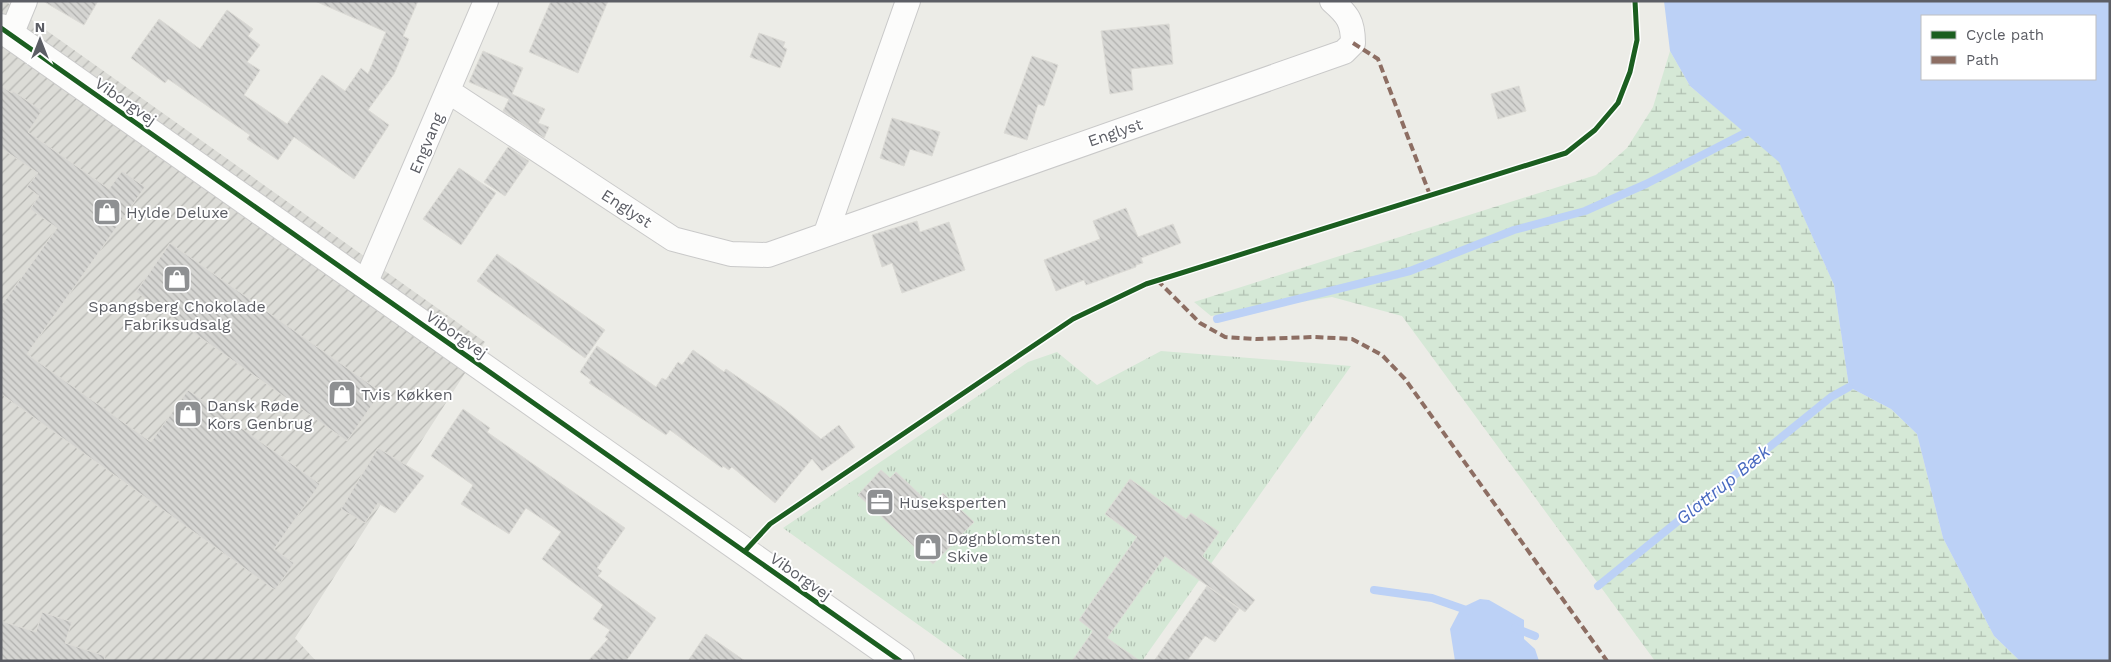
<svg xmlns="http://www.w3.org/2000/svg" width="2111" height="662" font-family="'Work Sans',sans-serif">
<defs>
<pattern id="industrial-furrows" width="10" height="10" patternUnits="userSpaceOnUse" patternTransform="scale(1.25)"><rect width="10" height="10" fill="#dcdcd7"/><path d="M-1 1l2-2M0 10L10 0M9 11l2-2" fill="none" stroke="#b6b6b2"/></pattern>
<pattern id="grass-tufts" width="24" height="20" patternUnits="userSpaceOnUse" patternTransform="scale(1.25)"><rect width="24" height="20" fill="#d5e8d6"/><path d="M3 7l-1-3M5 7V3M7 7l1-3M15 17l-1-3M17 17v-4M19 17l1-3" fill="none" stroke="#b0bfb1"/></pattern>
<pattern id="wetland-marsh" width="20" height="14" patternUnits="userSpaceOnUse" patternTransform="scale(1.25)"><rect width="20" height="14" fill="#d5e8d6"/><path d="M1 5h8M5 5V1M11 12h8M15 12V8" fill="none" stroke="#b0bfb1"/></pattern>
<pattern id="building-back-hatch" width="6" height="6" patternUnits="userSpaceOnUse" patternTransform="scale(1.25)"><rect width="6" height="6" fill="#d5d5d2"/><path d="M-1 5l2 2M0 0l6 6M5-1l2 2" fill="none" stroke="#b0b0ae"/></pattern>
</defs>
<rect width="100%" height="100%" fill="#ecece7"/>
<path fill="url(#industrial-furrows)" d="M1 1H5L485 342 295 638 316 661H1Z"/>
<path fill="url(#grass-tufts)" d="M1161 351 1351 366 1142 661H969L783 528 1028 362 1057 352 1097 385Z"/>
<path fill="url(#wetland-marsh)" d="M1670 51 1690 86 1779 161 1834 285 1849 387 1891 409 1917 434 1943 538 1994 636 2020 661H1655L1402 316 1332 297 1211 316 1194 302 1596 175 1627 148 1653 107Z"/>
<path fill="#bcd1f6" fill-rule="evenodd" d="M1664 1H2110V661H2020L1994 636 1943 538 1917 434 1891 409 1849 387 1834 285 1779 162 1690 86 1670 51ZM1922 16H2095V79H1922Z
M1480 599 1489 600 1524 620V639L1535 649 1539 661H1455L1450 629 1461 608Z"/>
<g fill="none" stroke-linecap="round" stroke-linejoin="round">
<path stroke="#bcd1f6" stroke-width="8" d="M1217 319 1410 271 1514 230 1585 211 1646 184 1745 133
M1598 586 1831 397 1849 387
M1374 590 1432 598 1469 611
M1515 628 1535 636"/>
</g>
<path fill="url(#building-back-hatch)" stroke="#dcdbd6" d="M43 1H98L84 25Z
M315 1H418L403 36 409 39 394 74 368 110 389 125 354 179 294 137 278 160 247 139 250 135 168 79 165 83 131 58 159 19 200 49 227 10 253 29 248 36 260 45 247 62 260 70 244 95 287 124 322 75 345 91 361 68 368 74 386 32Z
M551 1H608L578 73 529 52Z
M1169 24 1173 64 1131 69 1133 90 1110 94 1101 31Z
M759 33 785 42 783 47 787 49 780 68 750 57Z
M483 51 523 68 512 94 545 109 538 123 549 127 544 138 503 111 509 99 469 82Z
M1032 56 1058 65 1044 106 1038 104 1027 140 1004 133Z
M1 86 12 93 13 91 42 111 28 132 109 189 122 171 145 187 27 354 151 442 188 390 320 484 274 549 294 563 275 590 1 394V306L57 228 30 209 39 196 27 187 38 173 1 148Z
M1519 86 1526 111 1498 119 1491 94Z
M892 118 940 132 932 156 910 149 904 166 880 158Z
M508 147 529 161 505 196 484 182Z
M459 168 496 193 461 245 423 219Z
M1126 208 1138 237 1173 224 1181 243 1141 258 1143 263 1136 265V267L1086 285 1084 280 1056 291 1044 260 1100 239 1093 221Z
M917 221 920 232 949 222 965 270 902 293 892 263 882 267 872 235Z
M170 243 381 392 347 441 136 292Z
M497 254 605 330 585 358 477 281Z
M597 346 656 387 662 378 666 380 678 362 682 365 693 350 724 372 726 369 782 407 821 439 839 425 855 447 822 471 812 459 775 503 732 467 729 470 723 466 722 468 670 430 666 435 589 383 591 380 580 372Z
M463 409 490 428 487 432 625 528 597 568 602 571 598 576 656 618 626 661H588L608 639 605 637 610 630 593 619 603 605 542 559 561 532 526 508 509 534 461 504 473 485 431 456Z
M378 448 424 476 395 513 378 503 365 523 341 509Z
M881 470 890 478 896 472 932 506 943 493 974 522 933 564 858 495Z
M1130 479 1186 519 1191 513 1219 532 1202 556 1255 600 1245 612 1165 556 1107 638 1140 661H1072L1093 631 1079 620 1137 537 1105 514Z
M1207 586 1239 609 1215 642 1205 636 1187 661H1154Z
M42 612 72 622 65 643 105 656 104 661H1V621L36 632Z
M706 634 745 661H688Z"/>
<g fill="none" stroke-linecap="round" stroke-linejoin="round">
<defs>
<path id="street" d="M11 35 25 1
M448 91 673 239 731 254 768 255 1344 52 1353 43C1353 22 1348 15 1332 1
M826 233 908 1
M365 284 486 1"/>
<path id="secondary" d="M1 28 900 661"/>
</defs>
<use href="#street" stroke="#c9c9c9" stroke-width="26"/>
<use href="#secondary" stroke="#cacaca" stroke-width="30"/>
<use href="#street" stroke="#fcfcfb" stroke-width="24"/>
<use href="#secondary" stroke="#fcfcfb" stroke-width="28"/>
<path stroke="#8d6e63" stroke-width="4" stroke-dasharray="8 4" stroke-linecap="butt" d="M1353 43 1378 59 1430 195
M1157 280 1200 323 1225 337 1256 339 1315 337 1352 339 1382 355 1405 379 1607 661"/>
<defs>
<path id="cycleway" d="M1 28 900 661
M745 551 770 524 1073 319 1146 284 1566 153 1595 130 1618 103 1630 72 1637 40 1635 1"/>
</defs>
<use href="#cycleway" stroke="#fff" stroke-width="8"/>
<use href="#cycleway" stroke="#1b5e20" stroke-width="5"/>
</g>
<defs>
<symbol id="shop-square" viewBox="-11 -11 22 22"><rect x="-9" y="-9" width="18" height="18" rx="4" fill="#8e9092" stroke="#fff"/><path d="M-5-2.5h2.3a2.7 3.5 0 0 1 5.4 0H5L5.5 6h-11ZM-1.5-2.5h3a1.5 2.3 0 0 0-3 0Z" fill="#fff"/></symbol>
<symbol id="office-square" viewBox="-11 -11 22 22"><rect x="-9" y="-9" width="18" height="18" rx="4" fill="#8e9092" stroke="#fff"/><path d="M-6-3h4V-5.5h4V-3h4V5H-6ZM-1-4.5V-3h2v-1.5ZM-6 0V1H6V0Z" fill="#fff"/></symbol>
</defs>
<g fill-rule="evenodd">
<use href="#shop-square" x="91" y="196" width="32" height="32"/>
<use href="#shop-square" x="161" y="263" width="32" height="32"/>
<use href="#shop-square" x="326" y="378" width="32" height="32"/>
<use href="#shop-square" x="172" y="398" width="32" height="32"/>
<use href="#office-square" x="864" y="486" width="32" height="32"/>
<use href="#shop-square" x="912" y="531" width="32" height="32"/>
</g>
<g text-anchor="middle" stroke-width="4" stroke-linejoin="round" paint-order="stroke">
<g font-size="16" fill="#5c5e65" stroke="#fff">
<text transform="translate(126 101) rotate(35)" y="6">Viborgvej</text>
<text transform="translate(1115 132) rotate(-19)" y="6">Englyst</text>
<text transform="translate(426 143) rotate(-67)" y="6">Engvang</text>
<text transform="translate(627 208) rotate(33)" y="6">Englyst</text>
<text transform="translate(457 334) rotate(35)" y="6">Viborgvej</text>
<text transform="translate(801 576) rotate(35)" y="6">Viborgvej</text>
</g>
<g font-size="16" fill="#5c5e65" stroke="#fff" text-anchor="start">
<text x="126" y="218">Hylde Deluxe</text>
<text x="177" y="312" text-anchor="middle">Spangsberg Chokolade<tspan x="177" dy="18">Fabriksudsalg</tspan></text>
<text x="361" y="400">Tvis Køkken</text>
<text x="207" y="411">Dansk Røde<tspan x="207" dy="18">Kors Genbrug</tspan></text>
<text x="899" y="508">Huseksperten</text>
<text x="947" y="544">Døgnblomsten<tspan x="947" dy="18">Skive</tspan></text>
</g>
<g font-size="18" font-style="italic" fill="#496ac0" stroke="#fff">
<text transform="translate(1723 485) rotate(-39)" y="6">Glattrup Bæk</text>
</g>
</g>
<rect width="2111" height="662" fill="none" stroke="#5c5e65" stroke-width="5"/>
<rect x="1921" y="15" width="175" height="65" fill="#ffffff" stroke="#bebfc1"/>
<rect x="1931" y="31" width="25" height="8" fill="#1b5e20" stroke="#bebfc1"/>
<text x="1966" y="40" font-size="15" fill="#5c5e65">Cycle path</text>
<rect x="1931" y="56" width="25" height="8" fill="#8d6e63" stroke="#bebfc1"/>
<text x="1966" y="65" font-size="15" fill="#5c5e65">Path</text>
<g transform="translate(40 40)" stroke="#ffffff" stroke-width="4" paint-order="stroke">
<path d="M0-4L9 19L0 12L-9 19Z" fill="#5c5e65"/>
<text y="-8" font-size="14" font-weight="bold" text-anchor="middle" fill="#5c5e65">N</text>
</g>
</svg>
